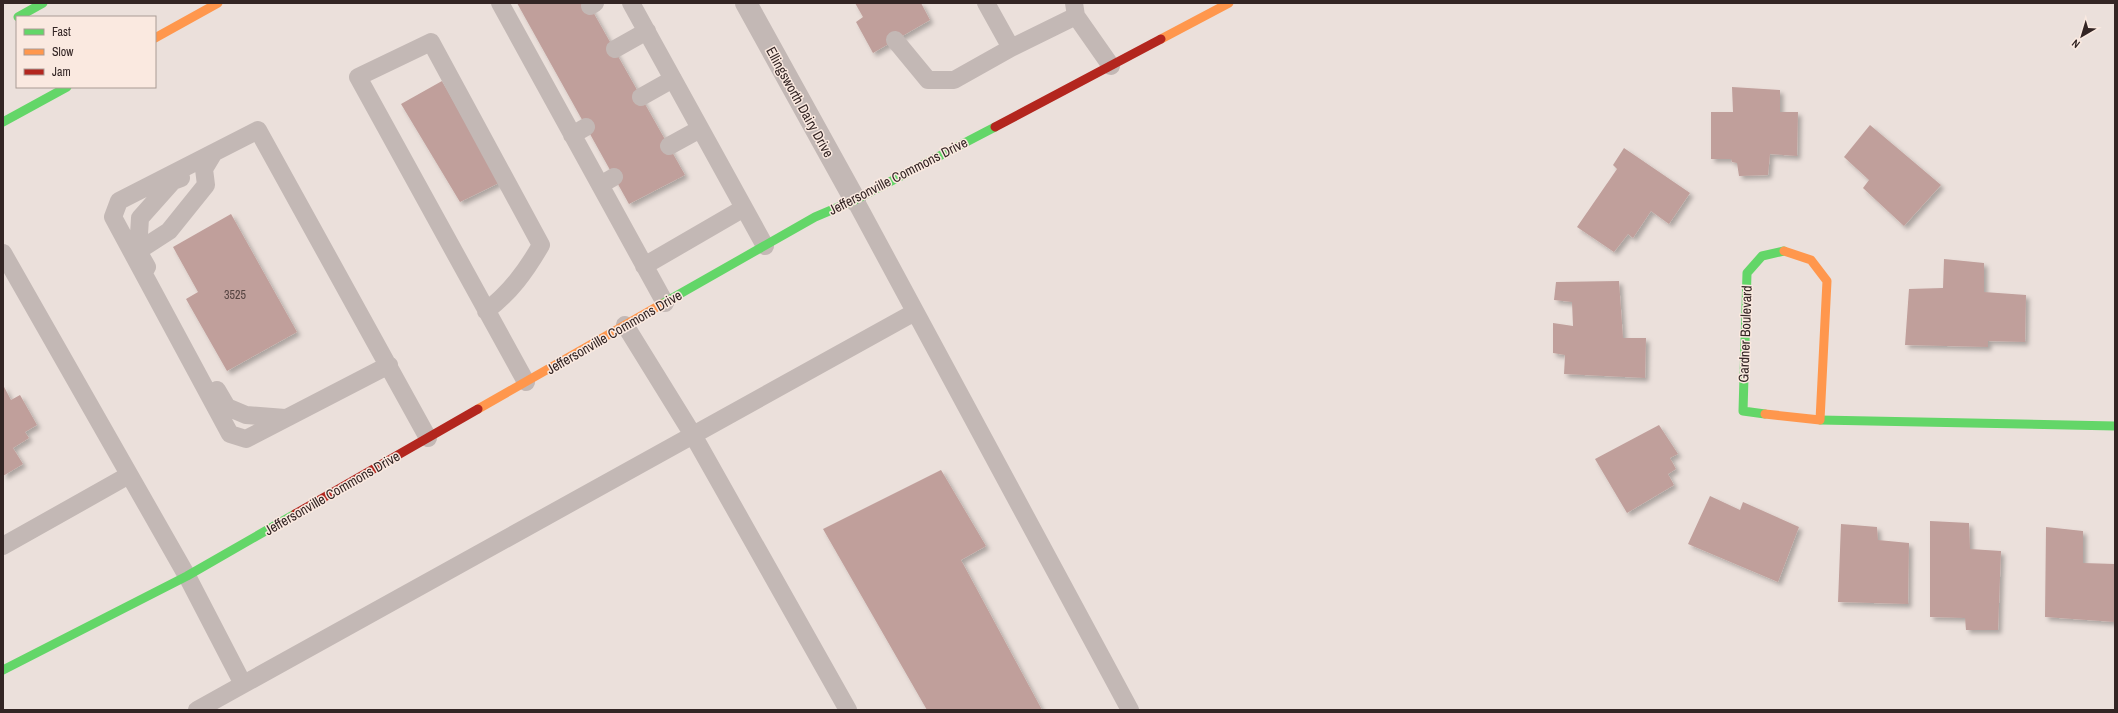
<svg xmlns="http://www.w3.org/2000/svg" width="2118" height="713" font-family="'Archivo Narrow',sans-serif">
<defs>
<filter id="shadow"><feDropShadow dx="3.5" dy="3.5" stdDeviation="2" flood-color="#0004"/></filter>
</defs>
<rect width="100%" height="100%" fill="#ebe0db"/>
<path fill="#c09f9b" filter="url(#shadow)" d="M517 3H588L685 175 629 204Z
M855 3H921L930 20 873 53 856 22 863 17Z
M442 81 499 183 460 202 401 104Z
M1732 87 1780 90V112H1798L1797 156 1770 154 1768 175 1739 176 1737 163 1732 162 1731 159H1711V112H1733Z
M1870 125 1941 185 1904 226 1863 188 1869 180 1844 157Z
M1624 148 1690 193 1669 224 1651 211 1633 238 1628 234 1614 252 1577 227 1617 169 1613 165Z
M231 214 297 332 227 371 186 299 198 292 173 247Z
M1944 259 1984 263V292L2026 295 2025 342 1988 341V347L1905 345 1909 289 1943 288Z
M1619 281 1623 338H1646L1645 378 1564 374 1565 355 1553 353V323L1573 326 1572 302 1554 300 1556 282Z
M3 385 11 400 20 395 37 425 25 432 29 438 13 448 23 464 3 476Z
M1659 425 1678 454 1670 458 1676 469 1668 474 1674 485 1627 513 1595 459Z
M941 470 986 546 961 560 1042 710H927L823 529Z
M1710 496 1740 510 1743 502 1799 527 1778 582 1688 544Z
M1930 521 1969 523 1970 549 2001 551 1998 630H1966L1965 618 1930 617Z
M1841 524 1877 527 1878 540 1909 543 1908 604 1838 602Z
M2046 527 2083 531V563L2115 564V622L2045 617Z"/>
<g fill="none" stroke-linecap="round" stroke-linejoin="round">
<path stroke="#c3b8b5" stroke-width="18" d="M500 3 665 303
M631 3 765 246
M986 3 1011 48
M1074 3 1076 16 1111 66
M590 6 595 3
M895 40 928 80H954L1011 48 1076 16
M615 49 647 31
M641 97 673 79
M572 135 586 127
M669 146 700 129
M600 185 614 177
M855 200 1130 710
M138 251 140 218 173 181 181 178
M3 253 187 576 243 684
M644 266 744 208
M147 267 138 251 169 231 206 185 204 169 213 154
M486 311C510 293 526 271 541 245L431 42 358 77 526 382
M625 325 693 435 848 710
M389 365 246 439 230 434 113 217 119 201 258 130 428 438
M217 390 227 407 246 415 285 418
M3 546 129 475
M197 710 915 312"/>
<path stroke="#c3b8b5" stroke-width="22" d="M746 3 855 200"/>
<path stroke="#63d668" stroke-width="9" d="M18 17 43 3
M3 122 67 87
M662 304 815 217 855 200 995 127
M1765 414 1743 411 1747 273 1762 256 1784 251
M1820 420 2115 426
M3 670 187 576 295 514"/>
<path stroke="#ff974d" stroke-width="9" d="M155 38 218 3
M1161 39 1229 3
M478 409 662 304
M1765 414 1820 420 1827 281 1811 260 1784 251"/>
<path stroke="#b3261e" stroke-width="9" d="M995 127 1161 39
M295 514 478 409"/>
</g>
<g text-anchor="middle" stroke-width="3" stroke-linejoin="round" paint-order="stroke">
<g font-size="12" fill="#564442">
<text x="235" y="299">3525</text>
</g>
<g font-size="14" fill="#332524" stroke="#fae9e0">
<text transform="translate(800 102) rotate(61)" y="5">Ellingsworth Dairy Drive</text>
<text transform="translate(898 176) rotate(-27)" y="5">Jeffersonville Commons Drive</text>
<text transform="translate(614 332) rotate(-30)" y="5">Jeffersonville Commons Drive</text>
<text transform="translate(1745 334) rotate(-88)" y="5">Gardner Boulevard</text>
<text transform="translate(332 493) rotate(-30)" y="5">Jeffersonville Commons Drive</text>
</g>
</g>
<rect width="2118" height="713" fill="none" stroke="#332524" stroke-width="8"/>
<rect x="16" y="16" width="140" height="72" fill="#fae9e0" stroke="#aa9b95"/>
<rect x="24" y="29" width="20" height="6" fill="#63d668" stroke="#aa9b95"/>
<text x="52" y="36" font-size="12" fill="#332524">Fast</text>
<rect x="24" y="49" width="20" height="6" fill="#ff974d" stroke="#aa9b95"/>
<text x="52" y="56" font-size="12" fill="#332524">Slow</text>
<rect x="24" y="69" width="20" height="6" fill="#b3261e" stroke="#aa9b95"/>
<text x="52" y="76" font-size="12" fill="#332524">Jam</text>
<g transform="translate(2082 36) rotate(218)" stroke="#fae9e0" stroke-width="3" paint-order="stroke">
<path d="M0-3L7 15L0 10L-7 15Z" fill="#332524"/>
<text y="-6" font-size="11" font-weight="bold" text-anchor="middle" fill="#332524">N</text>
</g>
</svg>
